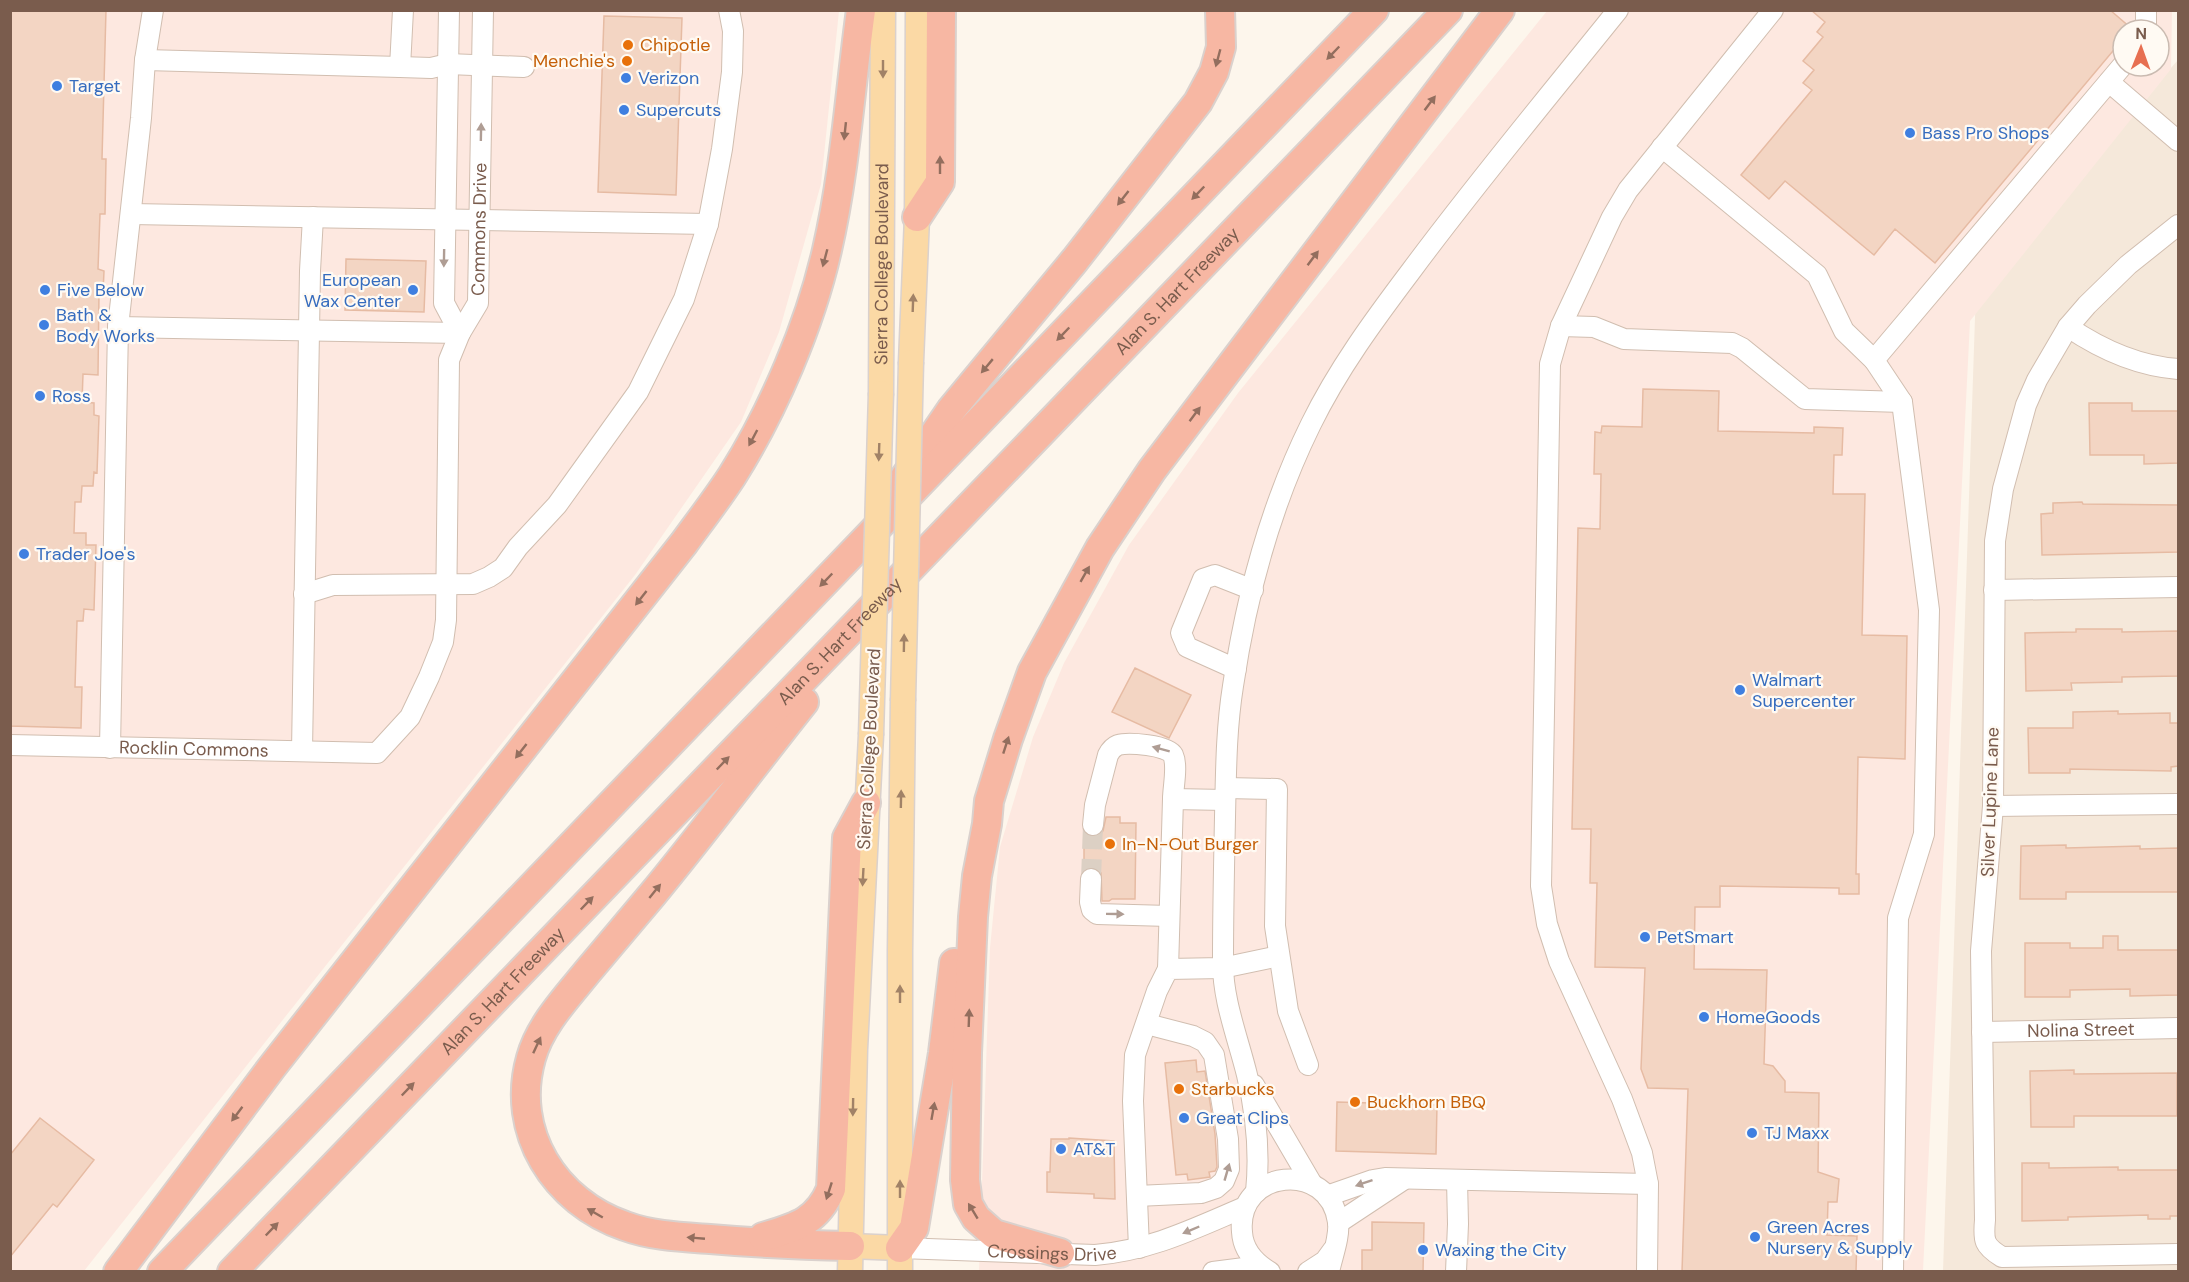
<svg xmlns="http://www.w3.org/2000/svg" width="2189" height="1282" font-family="'DM Sans',sans-serif">
<rect width="100%" height="100%" fill="#fdf6ec"/>
<path fill="#f5e8da" d="M2178 60V1271L1943 1272 1976 288Z"/>
<path fill="#fde8e0" fill-rule="evenodd" d="M10 11H839L821 184 779 332 741 422 635 575 84 1271H11Z
M1547 11H2172L2171 69 1970 321 1923 1271 979 1272 990 948 1000 847 1033 737 1064 663 1129 545 1238 393ZM2123 30H2159V66H2123Z"/>
<path fill="#f3d5c3" stroke="#e6bba3" stroke-width="1.5" d="M10 10H106L102 159H106L105 214H100L98 269 104 271 103 293H99L98 375 83 374 82 402 94 403V415L99 416 97 473 94 472 93 486H82L81 502H75L74 533H86V545H96L94 610 84 609 83 621H77L75 687H82L81 728 10 726Z
M1811 10H2110L2132 29 2123 30V39L1935 263 1895 229 1874 255 1785 181 1769 199 1741 175 1812 90 1803 83 1814 70 1803 61 1823 37 1817 32 1825 22Z
M604 16 682 18 676 195 598 192Z
M346 259 426 261 424 312 345 310Z
M1643 389 1719 391 1718 431 1814 433V427L1843 428 1842 455H1834L1833 494H1865L1862 635 1907 636 1905 759 1858 757 1856 874H1859V894H1839V888L1720 886V907H1695L1694 969 1767 970 1764 1064 1773 1066 1785 1081V1092L1819 1093 1818 1172 1839 1179 1837 1202H1828L1827 1235 1857 1236 1856 1272H1682L1688 1089 1648 1088 1641 1069 1645 968 1595 967 1597 883H1590L1591 829H1572L1578 528 1600 529 1601 474H1594L1595 432 1601 433 1602 426 1642 427Z
M2089 403H2132V411H2178V463L2144 464V455H2090Z
M2082 502 2083 504 2178 505V552L2042 555 2041 514 2053 513V503Z
M2076 629H2122V632L2178 631V676L2122 677V682L2071 683 2072 690 2026 691 2025 633 2076 632Z
M1135 668 1191 695 1169 738 1112 712Z
M2118 711V714L2170 713V723H2178V766L2171 767V771L2070 769V773H2029L2028 728H2073V712Z
M1106 817H1120V823H1136L1135 899H1112L1109 901H1102L1101 873 1092 867 1084 870V833L1091 837 1098 836 1103 831Z
M2066 845V848L2140 846V849L2178 848V892H2066V899H2020L2021 846Z
M2103 936H2118V950H2178V995L2130 996V989L2070 990V997H2025V943H2070V948H2103Z
M1196 1060 1197 1072 1205 1071 1215 1134 1217 1167 1215 1171 1209 1172 1210 1177 1188 1180 1187 1174 1176 1175 1165 1063Z
M2074 1070V1074L2177 1073V1116H2074V1127H2031L2030 1071Z
M1337 1102 1437 1105 1436 1154 1336 1151Z
M40 1118 94 1160 57 1207 53 1204 10 1257V1155Z
M1069 1138 1114 1141 1115 1199 1094 1198V1194L1047 1192V1172H1050L1051 1139H1069Z
M2022 1163H2049V1168L2118 1167V1170H2178V1216H2170V1219H2148V1215L2068 1217V1220L2022 1221Z
M1372 1222 1424 1223 1423 1272H1362V1250H1372Z"/>
<g fill="none" stroke-linecap="round" stroke-linejoin="round">
<path stroke="#dcd0c4" stroke-width="20" stroke-dasharray="20 10" stroke-linecap="butt" d="M1091 879 1093 825"/>
<defs>
<g id="minor">
<path d="M449 10 444 303 460 333"/>
<path d="M2146 30V10"/>
<path d="M145 60 400 67 431 68 448 64 524 67"/>
<path d="M400 67 403 10"/>
<path d="M2109 82 2178 141"/>
<path d="M1662 147 1817 275 1844 331 1874 360"/>
<path d="M131 214 708 224"/>
<path d="M2178 225 2128 265 2087 305 2068 327 2037 380 2026 405 2003 489 1995 541 1993 806 1981 951 1985 1220C1983 1241 1984 1246 2002 1257L2178 1254"/>
<path d="M1561 326 1594 327 1624 339 1732 343 1742 348 1805 399 1902 402 1929 610 1924 834 1898 918 1893 1272"/>
<path d="M118 327 460 333"/>
<path d="M2068 327C2102 350 2138 366 2178 369"/>
<path d="M1902 402 1874 360 2123 65"/>
<path d="M1994 590 2178 587"/>
<path d="M304 594 333 585 473 584 489 577 503 568 518 547 557 505 638 392 684 299 708 224 722 149 732 72 733 31 729 10"/>
<path d="M1236 669 1187 647 1181 633 1203 579 1215 575 1253 590"/>
<path id="s1" d="M10 745 377 753 410 717 429 677 443 642 446 620 449 360 460 333 478 303 483 10"/>
<path d="M110 748 118 327 141 118 145 60 153 10"/>
<path d="M302 751 310 271 313 217"/>
<path d="M1226 788 1277 789 1275 926 1288 1011 1308 1065"/>
<path d="M1993 806 2178 804"/>
<path d="M1093 825 1095 805 1108 755C1110 751 1113 747 1118 745 1128 742 1168 745 1173 755 1178 766 1173 787 1173 799"/>
<path d="M1091 879 1090 902 1092 910 1097 914 1169 916"/>
<path d="M1168 969 1173 799 1225 800"/>
<path id="s2" d="M1982 1032 2178 1028"/>
<path d="M1254 1085 1312 1184"/>
<path d="M1256 1192C1260 1153 1256 1113 1247 1075 1238 1038 1222 999 1223 960 1223 913 1224 865 1225 817 1226 773 1226 730 1233 686 1246 598 1271 505 1311 424 1338 369 1374 320 1411 271 1477 182 1548 97 1618 10"/>
<path d="M1137 1196 1201 1193 1216 1188 1224 1181 1229 1169 1228 1139 1214 1055 1205 1042 1193 1036 1147 1024"/>
<path d="M1327 1196 1373 1180 1385 1178 1648 1184"/>
<path d="M1338 1223 1403 1180"/>
<path id="s3" d="M900 1248 1095 1255C1152 1250 1193 1229 1245 1207"/>
<path d="M1139 1248 1133 1101 1135 1055 1157 991 1168 969 1222 968 1279 956"/>
<path d="M1213 1272 1260 1266"/>
<path d="M1270 1272C1255 1263 1243 1250 1242 1232 1236 1169 1329 1159 1338 1222 1340 1237 1332 1257 1329 1272"/>
<path d="M1308 1272 1325 1261 1333 1250"/>
<path d="M1456 1272 1458 1224 1457 1180"/>
<path d="M1647 1272 1648 1184 1642 1153 1622 1099 1559 961 1547 924 1541 886 1550 364 1561 326 1612 217 1628 190 1773 10"/>
</g>
<g id="major">
<path d="M911 362 917 217 918 10"/>
<path id="s4" d="M881 393 883 10"/>
<path d="M850 1246 900 1248"/>
<path d="M850 1272 855 1049 871 735"/>
<path d="M900 1272V951L903 701"/>
</g>
<g id="highway">
<path d="M917 217 940 182 941 10"/>
<path d="M901 483 951 410 1075 260 1198 102 1214 72 1221 47 1220 10"/>
<path d="M804 702C753 766 704 832 652 895 631 920 609 946 588 971 567 997 540 1025 531 1058 510 1132 555 1202 625 1226 652 1236 681 1237 710 1239 756 1243 803 1245 850 1246"/>
<path d="M763 1237C796 1227 817 1222 831 1189L847 838 866 803"/>
<path d="M900 1248 914 1228 943 1053 954 963"/>
<path d="M1060 1253 994 1234 976 1218 968 1204 965 1180 967 1053 973 917 977 876 987 824 989 801 1008 739 1032 672 1100 548 1152 470 1500 10"/>
<path d="M118 1272 272 1067 684 543C700 521 717 499 732 476 773 411 810 325 827 250 845 172 850 90 861 10"/>
<path d="M162 1272 1374 10"/>
<path id="s5" d="M232 1272 1448 10"/>
</g>
</defs>
<use href="#minor" stroke="#d1beb0" stroke-width="22"/>
<use href="#major" stroke="#dad1cd" stroke-width="27"/>
<use href="#highway" stroke="#dad1cd" stroke-width="32"/>
<use href="#minor" stroke="#fff" stroke-width="20"/>
<use href="#major" stroke="#fbd9a5" stroke-width="24"/>
<use href="#highway" stroke="#f7b7a3" stroke-width="28"/>
<defs>
<path id="major-bridge" d="M903 701 911 362
M871 735 881 393"/>
</defs>
<use href="#major-bridge" stroke="#dad1cd" stroke-width="27" stroke-linecap="butt"/>
<use href="#major-bridge" stroke="#fbd9a5" stroke-width="24"/>
</g>
<defs><path id="oneway-solid" d="M-6-.8H1V-3.2L6.5 0L1 3.2V.8H-6Z" transform="scale(1.5)"/></defs>
<g fill="#936e5e">
<use href="#oneway-solid" transform="translate(1333 53) rotate(134)"/>
<use href="#oneway-solid" transform="translate(1218 58) rotate(105)"/>
<use href="#oneway-solid" transform="translate(1430 103) rotate(-53)"/>
<use href="#oneway-solid" transform="translate(845 131) rotate(96)"/>
<use href="#oneway-solid" transform="translate(940 165) rotate(-90)"/>
<use href="#oneway-solid" transform="translate(1198 193) rotate(134)"/>
<use href="#oneway-solid" transform="translate(1123 198) rotate(128)"/>
<use href="#oneway-solid" transform="translate(825 258) rotate(105)"/>
<use href="#oneway-solid" transform="translate(1313 258) rotate(-53)"/>
<use href="#oneway-solid" transform="translate(1063 334) rotate(134)"/>
<use href="#oneway-solid" transform="translate(987 366) rotate(130)"/>
<use href="#oneway-solid" transform="translate(1195 414) rotate(-53)"/>
<use href="#oneway-solid" transform="translate(753 438) rotate(118)"/>
<use href="#oneway-solid" transform="translate(1085 574) rotate(-60)"/>
<use href="#oneway-solid" transform="translate(826 580) rotate(134)"/>
<use href="#oneway-solid" transform="translate(641 598) rotate(128)"/>
<use href="#oneway-solid" transform="translate(1006 745) rotate(-72)"/>
<use href="#oneway-solid" transform="translate(521 751) rotate(128)"/>
<use href="#oneway-solid" transform="translate(723 763) rotate(-46)"/>
<use href="#oneway-solid" transform="translate(655 891) rotate(-51)"/>
<use href="#oneway-solid" transform="translate(587 903) rotate(-46)"/>
<use href="#oneway-solid" transform="translate(969 1018) rotate(-88)"/>
<use href="#oneway-solid" transform="translate(537 1045) rotate(-65)"/>
<use href="#oneway-solid" transform="translate(408 1089) rotate(-46)"/>
<use href="#oneway-solid" transform="translate(933 1111) rotate(-80)"/>
<use href="#oneway-solid" transform="translate(237 1114) rotate(127)"/>
<use href="#oneway-solid" transform="translate(829 1191) rotate(108)"/>
<use href="#oneway-solid" transform="translate(973 1211) rotate(-121)"/>
<use href="#oneway-solid" transform="translate(595 1213) rotate(-150)"/>
<use href="#oneway-solid" transform="translate(272 1229) rotate(-46)"/>
<use href="#oneway-solid" transform="translate(696 1238) rotate(-175)"/>
</g>
<g fill="#a18267">
<use href="#oneway-solid" transform="translate(883 69) rotate(90)"/>
<use href="#oneway-solid" transform="translate(913 303) rotate(-88)"/>
<use href="#oneway-solid" transform="translate(879 452) rotate(92)"/>
<use href="#oneway-solid" transform="translate(904 643) rotate(-89)"/>
<use href="#oneway-solid" transform="translate(901 799) rotate(-89)"/>
<use href="#oneway-solid" transform="translate(863 877) rotate(93)"/>
<use href="#oneway-solid" transform="translate(900 994) rotate(-90)"/>
<use href="#oneway-solid" transform="translate(853 1107) rotate(91)"/>
<use href="#oneway-solid" transform="translate(900 1189) rotate(-90)"/>
</g>
<g fill="#af9d94">
<use href="#oneway-solid" transform="translate(481 132) rotate(-89)"/>
<use href="#oneway-solid" transform="translate(444 258) rotate(91)"/>
<use href="#oneway-solid" transform="translate(1161 749) rotate(-165)"/>
<use href="#oneway-solid" transform="translate(1115 914) rotate(1)"/>
<use href="#oneway-solid" transform="translate(1227 1172) rotate(-74)"/>
<use href="#oneway-solid" transform="translate(1364 1183) rotate(161)"/>
<use href="#oneway-solid" transform="translate(1191 1230) rotate(157)"/>
</g>
<g fill="#e8710a" stroke="#fffaf3" stroke-width="2">
<circle cx="628" cy="45" r="6"/>
<circle cx="627" cy="61" r="6"/>
<circle cx="1110" cy="844" r="6"/>
<circle cx="1179" cy="1089" r="6"/>
<circle cx="1355" cy="1102" r="6"/>
</g>
<g fill="#3f7fe0" stroke="#fffaf3" stroke-width="2">
<circle cx="626" cy="78" r="6"/>
<circle cx="57" cy="86" r="6"/>
<circle cx="624" cy="110" r="6"/>
<circle cx="1910" cy="133" r="6"/>
<circle cx="45" cy="290" r="6"/>
<circle cx="413" cy="290" r="6"/>
<circle cx="44" cy="325" r="6"/>
<circle cx="40" cy="396" r="6"/>
<circle cx="24" cy="554" r="6"/>
<circle cx="1740" cy="690" r="6"/>
<circle cx="1645" cy="937" r="6"/>
<circle cx="1704" cy="1017" r="6"/>
<circle cx="1184" cy="1118" r="6"/>
<circle cx="1752" cy="1133" r="6"/>
<circle cx="1061" cy="1149" r="6"/>
<circle cx="1755" cy="1237" r="6"/>
<circle cx="1423" cy="1250" r="6"/>
</g>
<g text-anchor="middle" stroke-width="4.5" stroke-linejoin="round" paint-order="stroke">
<g font-size="18" fill="#c56008" stroke="#fffaf3" text-anchor="start">
<text x="640" y="51">Chipotle</text>
<text x="615" y="67" text-anchor="end">Menchie's</text>
<text x="1122" y="850">In-N-Out Burger</text>
<text x="1191" y="1095">Starbucks</text>
<text x="1367" y="1108">Buckhorn BBQ</text>
</g>
<g font-size="18" fill="#366cbe" stroke="#fffaf3" text-anchor="start">
<text x="638" y="84">Verizon</text>
<text x="69" y="92">Target</text>
<text x="636" y="116">Supercuts</text>
<text x="1922" y="139">Bass Pro Shops</text>
<text x="401" y="286" text-anchor="end">European<tspan x="401" dy="21">Wax Center</tspan></text>
<text x="57" y="296">Five Below</text>
<text x="56" y="321">Bath &amp;<tspan x="56" dy="21">Body Works</tspan></text>
<text x="52" y="402">Ross</text>
<text x="36" y="560">Trader Joe's</text>
<text x="1752" y="686">Walmart<tspan x="1752" dy="21">Supercenter</tspan></text>
<text x="1657" y="943">PetSmart</text>
<text x="1716" y="1023">HomeGoods</text>
<text x="1196" y="1124">Great Clips</text>
<text x="1764" y="1139">TJ Maxx</text>
<text x="1073" y="1155">AT&amp;T</text>
<text x="1767" y="1233">Green Acres<tspan x="1767" dy="21">Nursery &amp; Supply</tspan></text>
<text x="1435" y="1256">Waxing the City</text>
</g>
<g font-size="18" fill="#7a5c4d" stroke="#fffaf3">
<text dy="6" stroke="none"><textPath href="#s1" startOffset="918">Commons Drive</textPath></text>
<text dy="6" stroke="none"><textPath href="#s4" startOffset="129">Sierra College Boulevard</textPath></text>
<text dy="6" stroke="none"><textPath href="#s5" startOffset="1362">Alan S. Hart Freeway</textPath></text>
<text dy="6" stroke="none"><textPath href="#s5" startOffset="876">Alan S. Hart Freeway</textPath></text>
<text transform="translate(869 749) rotate(-87)" y="6">Sierra College Boulevard</text>
<text dy="6" stroke="none"><textPath href="#s1" startOffset="184">Rocklin Commons</textPath></text>
<text transform="translate(1990 802) rotate(-88)" y="6">Silver Lupine Lane</text>
<text dy="6" stroke="none"><textPath href="#s5" startOffset="390">Alan S. Hart Freeway</textPath></text>
<text dy="6" stroke="none"><textPath href="#s2" startOffset="99">Nolina Street</textPath></text>
<text dy="6" stroke="none"><textPath href="#s3" startOffset="152">Crossings Drive</textPath></text>
</g>
</g>
<rect width="2189" height="1282" fill="none" stroke="#7a5c4d" stroke-width="24"/>
<g transform="translate(2141 48) rotate(1)"><circle r="28" fill="#fffaf3" stroke="#cabbb1" stroke-width="1.5"/>
<path d="M0-4.5L10 22L0 15L-10 22Z" fill="#e76f51"/>
<text y="-9" font-size="16" font-weight="bold" text-anchor="middle" fill="#7a5c4d">N</text>
</g>
</svg>
